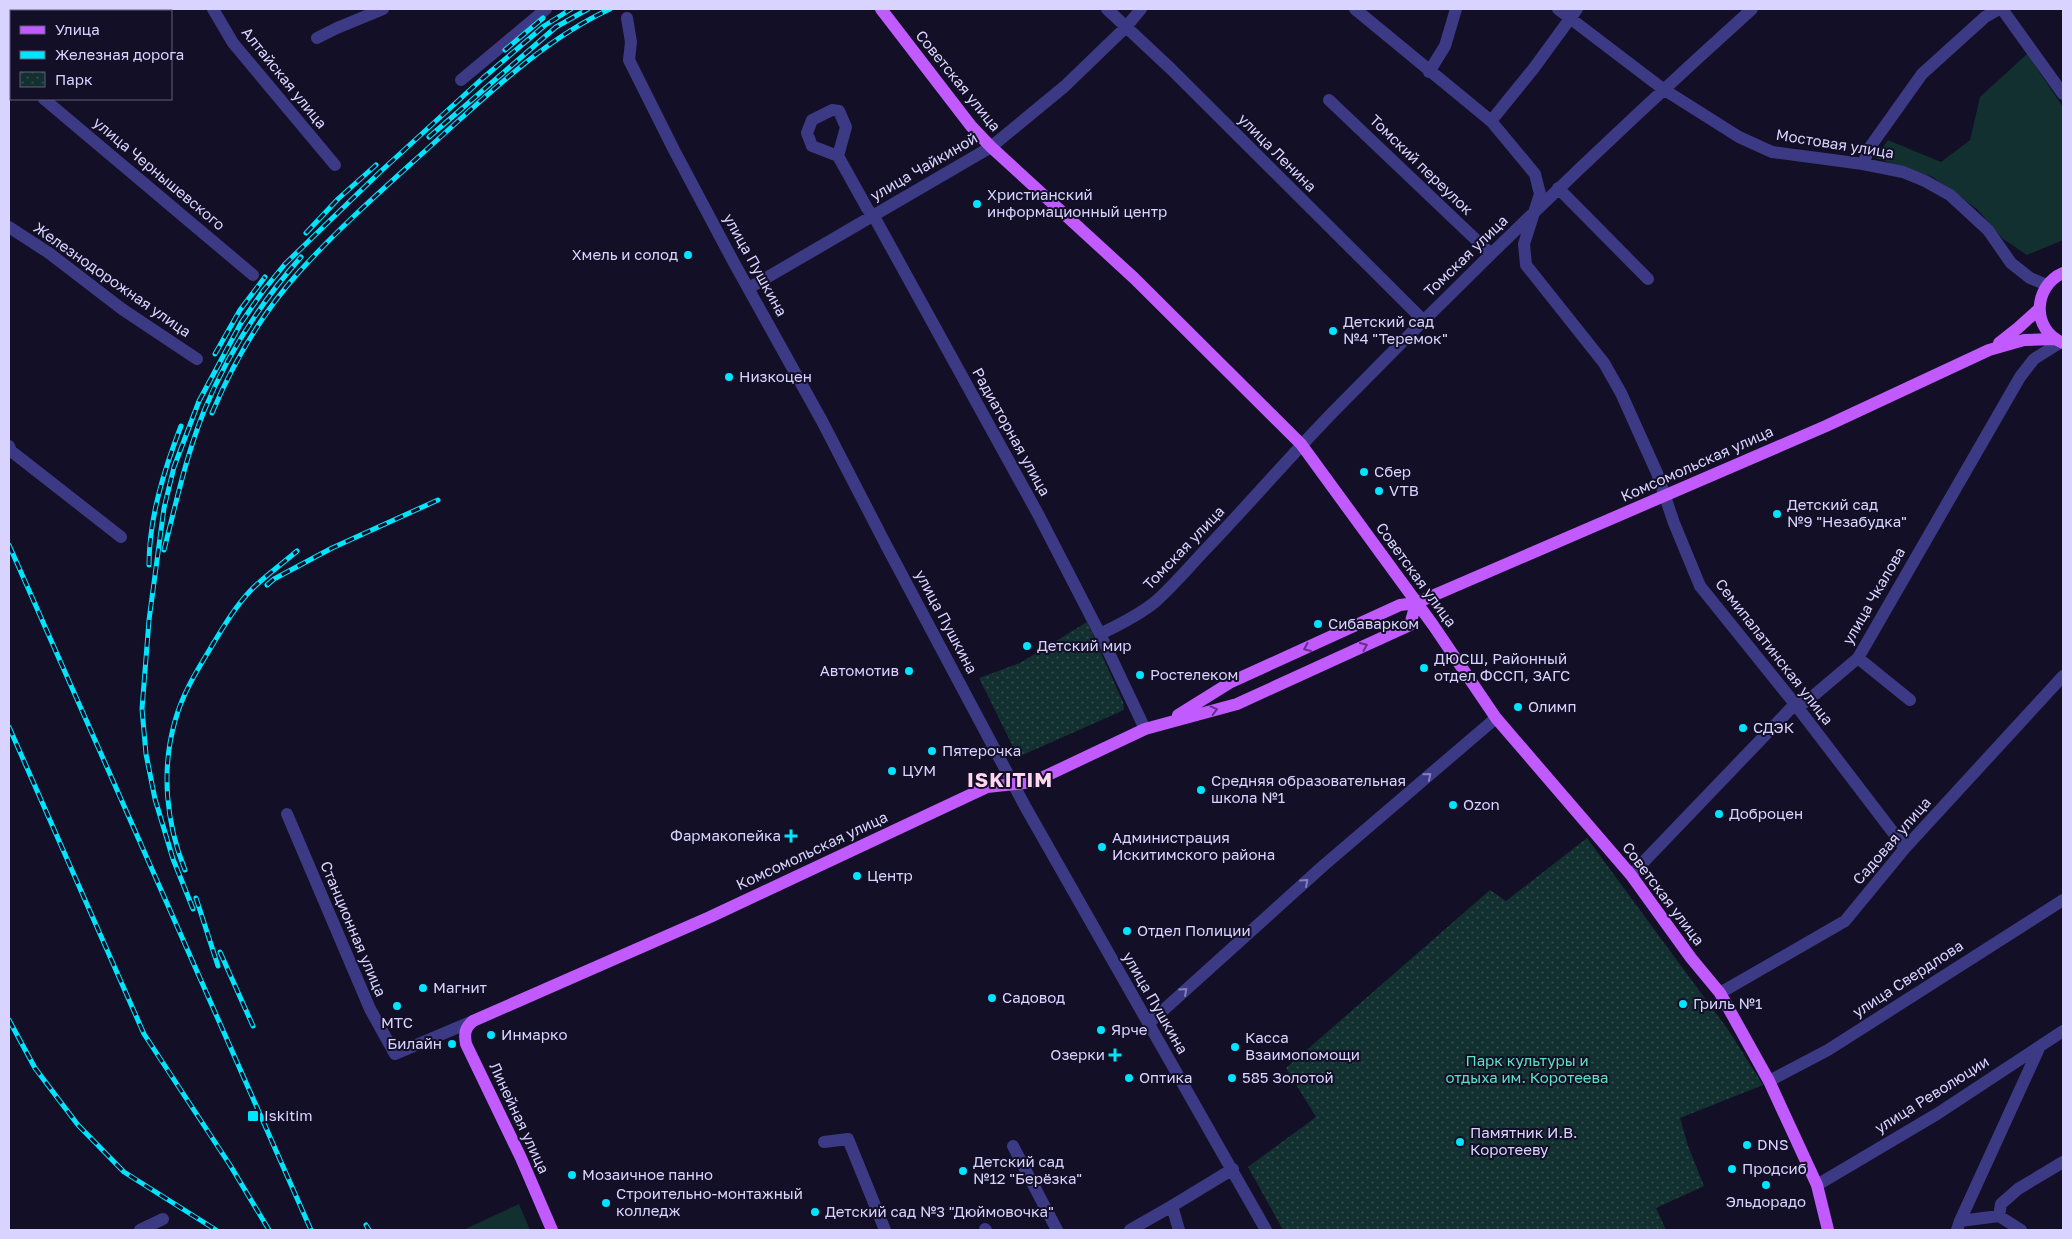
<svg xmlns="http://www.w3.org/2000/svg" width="2072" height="1239" font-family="'Golos Text',sans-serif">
<defs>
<pattern id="park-dots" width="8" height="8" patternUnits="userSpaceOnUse" patternTransform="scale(1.25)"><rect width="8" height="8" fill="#12302f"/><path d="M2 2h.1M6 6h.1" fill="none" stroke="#344d4e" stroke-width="1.8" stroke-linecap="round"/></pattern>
</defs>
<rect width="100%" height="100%" fill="#130f26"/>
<path fill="#12302f" d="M2027 54 2063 107V240L2027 255 2003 239 1978 210 1933 177 1875 158 1888 140 1941 162 1970 140 1980 97Z
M519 1204 530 1230H463Z"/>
<path fill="url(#park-dots)" d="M1087 622 1123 702 1124 710 1018 757 979 678 1020 663Z
M1587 838 1729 1031 1763 1085 1680 1118 1688 1146 1704 1186 1656 1208 1666 1230H1283L1248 1167 1316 1117 1286 1068 1490 890 1506 901Z"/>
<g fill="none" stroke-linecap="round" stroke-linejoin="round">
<path stroke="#3d3a85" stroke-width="12" d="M42 9 45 11
M213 9 233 43 335 165
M1107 9 1171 69 1423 320
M1355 9 1491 121 1535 174 1540 194 1524 244 1526 265 1604 363 1621 393 1657 473 1674 523 1700 586 1795 704 1905 848
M1558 9 1663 89 1739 137 1772 152 1863 164 1903 172 1925 181 1950 195 1988 230 2011 263 2030 278 2047 285
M2002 9 2063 94
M68 11 71 9
M627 18 631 42 629 60 674 150 733 261 822 421 886 545 1026 808 1266 1230
M317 38 337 28 383 9
M9 52 11 50
M9 67 11 70
M1429 72 1445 46 1456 9
M461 80 546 9
M44 99 253 275
M1329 100 1491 254
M1491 121 1534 68 1577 9
M838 156 812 146 807 133 812 120 832 110 839 111 846 127 838 156 867 208 877 222 1038 514 1100 634 1145 729
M1863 164 1870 147 1922 74 1985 17 1999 9
M1558 188 1648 279
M9 227 49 253 122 309 197 359
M749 288 991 147 1065 86 1126 27 1141 9
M9 446 11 451 121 537
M1100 634C1119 625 1139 615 1155 602 1173 586 1189 567 1206 549 1250 503 1291 455 1336 409 1470 272 1609 138 1752 9
M1858 658 1910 700
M287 814 370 1009 395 1054 473 1021
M1631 875 1795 704 1806 702 1858 658 2020 377 2034 359 2061 342
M1720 993 1845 921 1905 848 2063 676
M1148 1024 1323 866 1496 718
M1769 1081 1828 1050 2063 900
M824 1142 848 1139 885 1230
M1013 1146 1057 1230
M1817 1185 1937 1114 2063 1031
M1999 1216 2021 1230
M1960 1221 2040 1046
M985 1229 986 1230
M140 1230 163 1219
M1130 1230 1172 1206
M1179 1230 1172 1206 1233 1169
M1957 1230 1960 1221 1999 1216 2001 1204 2018 1189 2063 1162"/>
<path stroke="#c25bff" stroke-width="12" d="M881 9 971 126 991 147 1134 278 1301 444 1433 625 1496 718 1631 875 1691 958 1720 993 1769 1081 1817 1185 1828 1230
M2063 273C2033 286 2031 330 2063 343
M1999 343 2018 328 2039 309
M1178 715 1231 682 1400 605 1416 603 1826 426 1989 350 2024 340 2055 339
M552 1230 521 1158 466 1044C464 1033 465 1028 473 1021L710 917 987 787 1033 782 1145 729 1237 704 1410 625 1416 603"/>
<defs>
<path id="rail" d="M505 50 543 18
M429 137 556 27 588 9
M306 233 339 198 376 165
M215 354 240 310 265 277
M212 413C233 363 263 312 299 272 345 221 397 177 447 131 497 86 549 37 610 9
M9 545 311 1230
M164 550C176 503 186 456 204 411 227 355 261 302 301 257
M149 565C149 518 164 470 181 426
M267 585 274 579 332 548 438 500
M9 727 144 1034 230 1165 269 1230
M185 870C166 823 161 770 175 721 182 695 196 672 210 649 222 629 234 608 251 590 265 576 282 564 297 551
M196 898 218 966
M193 909 173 859 155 799 146 754 142 709 149 620 164 508 174 467 199 401 241 323 263 291 285 264 380 172 483 78 544 26 571 9
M220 952 253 1026
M9 1020 35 1068 53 1092 78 1125 124 1172 216 1230
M366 1225 369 1230"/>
</defs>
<use href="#rail" stroke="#00e5ff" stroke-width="5"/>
<use href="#rail" stroke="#130f26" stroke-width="3" stroke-dasharray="9" stroke-linecap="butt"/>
</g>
<defs><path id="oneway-chevron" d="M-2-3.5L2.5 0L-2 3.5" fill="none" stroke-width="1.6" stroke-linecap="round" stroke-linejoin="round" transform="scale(1.25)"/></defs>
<g stroke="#623188">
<use href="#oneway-chevron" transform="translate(1364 646) rotate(-24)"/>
<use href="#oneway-chevron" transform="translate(1307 648) rotate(156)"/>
<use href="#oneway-chevron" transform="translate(1214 710) rotate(-15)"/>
</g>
<g stroke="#837fbc">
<use href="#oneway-chevron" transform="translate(1428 776) rotate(-40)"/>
<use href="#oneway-chevron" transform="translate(1305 882) rotate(-42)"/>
<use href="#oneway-chevron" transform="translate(1184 991) rotate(-42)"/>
</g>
<g fill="#00e5ff" stroke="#130f26" stroke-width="2">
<circle cx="977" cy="204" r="5"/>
<circle cx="688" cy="255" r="5"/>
<circle cx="1333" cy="331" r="5"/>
<circle cx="729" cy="377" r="5"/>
<circle cx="1364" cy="472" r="5"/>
<circle cx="1379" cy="491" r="5"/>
<circle cx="1777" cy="514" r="5"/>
<circle cx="1318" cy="624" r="5"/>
<circle cx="1027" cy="646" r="5"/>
<circle cx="1424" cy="668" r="5"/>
<circle cx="909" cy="671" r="5"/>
<circle cx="1140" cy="675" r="5"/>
<circle cx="1518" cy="707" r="5"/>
<circle cx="1743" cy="728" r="5"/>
<circle cx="932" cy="751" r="5"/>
<circle cx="892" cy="771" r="5"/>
<circle cx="1201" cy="790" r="5"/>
<circle cx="1453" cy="805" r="5"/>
<circle cx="1719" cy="814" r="5"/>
<path d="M788.5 828.5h5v5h5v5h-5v5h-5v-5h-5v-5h5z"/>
<circle cx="1102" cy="847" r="5"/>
<circle cx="857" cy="876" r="5"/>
<circle cx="1127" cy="931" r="5"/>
<circle cx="423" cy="988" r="5"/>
<circle cx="992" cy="998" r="5"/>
<circle cx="1683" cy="1004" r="5"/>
<circle cx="397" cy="1006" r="5"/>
<circle cx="1101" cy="1030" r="5"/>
<circle cx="491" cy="1035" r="5"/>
<circle cx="452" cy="1044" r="5"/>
<circle cx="1235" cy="1047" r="5"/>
<path d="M1112.5 1047.5h5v5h5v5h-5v5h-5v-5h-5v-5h5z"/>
<circle cx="1129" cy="1078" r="5"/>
<circle cx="1232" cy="1078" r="5"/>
<rect x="247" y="1110" width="12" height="12" rx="2.5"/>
<circle cx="1460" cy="1142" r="5"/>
<circle cx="1747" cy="1145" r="5"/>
<circle cx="1732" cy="1169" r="5"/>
<circle cx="963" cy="1171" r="5"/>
<circle cx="572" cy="1175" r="5"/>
<circle cx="1766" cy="1185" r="5"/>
<circle cx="606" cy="1203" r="5"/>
<circle cx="815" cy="1212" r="5"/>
</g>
<g text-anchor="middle" stroke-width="4" stroke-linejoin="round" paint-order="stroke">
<g font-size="15" fill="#d9d4ff" stroke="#130f26">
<text transform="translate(284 78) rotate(51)" y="5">Алтайская улица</text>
<text transform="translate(958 81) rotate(51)" y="5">Советская улица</text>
<text transform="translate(1835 144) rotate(9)" y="5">Мостовая улица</text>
<text transform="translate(1277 153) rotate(45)" y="5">улица Ленина</text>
<text transform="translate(1421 165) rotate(44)" y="5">Томский переулок</text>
<text transform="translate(924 167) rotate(-30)" y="5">улица Чайкиной</text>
<text transform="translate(159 174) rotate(40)" y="5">улица Чернышевского</text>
<text transform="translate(1466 256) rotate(-44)" y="5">Томская улица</text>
<text transform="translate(755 265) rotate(61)" y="5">улица Пушкина</text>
<text transform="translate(112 280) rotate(35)" y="5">Железнодорожная улица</text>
<text transform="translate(1011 432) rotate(61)" y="5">Радиаторная улица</text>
<text transform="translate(1697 464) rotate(-24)" y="5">Комсомольская улица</text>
<text transform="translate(1184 548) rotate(-46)" y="5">Томская улица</text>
<text transform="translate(1416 575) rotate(54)" y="5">Советская улица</text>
<text transform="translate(1874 596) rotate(-60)" y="5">улица Чкалова</text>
<text transform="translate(946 622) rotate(62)" y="5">улица Пушкина</text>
<text transform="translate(1774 652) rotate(52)" y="5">Семипалатинская улица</text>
<text transform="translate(1892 841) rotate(-49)" y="5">Садовая улица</text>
<text transform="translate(812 851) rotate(-25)" y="5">Комсомольская улица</text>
<text transform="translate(1663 894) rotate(53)" y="5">Советская улица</text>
<text transform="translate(353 929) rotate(67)" y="5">Станционная улица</text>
<text transform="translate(1908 979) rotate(-33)" y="5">улица Свердлова</text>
<text transform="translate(1155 1003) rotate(60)" y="5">улица Пушкина</text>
<text transform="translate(1932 1095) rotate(-32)" y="5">улица Революции</text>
<text transform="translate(519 1118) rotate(65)" y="5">Линейная улица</text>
</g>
<g font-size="15" fill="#d9d4ff" stroke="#130f26" text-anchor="start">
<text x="987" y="200">Христианский<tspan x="987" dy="17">информационный центр</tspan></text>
<text x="678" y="260" text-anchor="end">Хмель и солод</text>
<text x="1343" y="327">Детский сад<tspan x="1343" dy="17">№4 "Теремок"</tspan></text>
<text x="739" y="382">Низкоцен</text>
<text x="1374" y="477">Сбер</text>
<text x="1389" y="496">VTB</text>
<text x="1787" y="510">Детский сад<tspan x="1787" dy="17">№9 "Незабудка"</tspan></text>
<text x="1328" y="629">Сибаварком</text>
<text x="1037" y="651">Детский мир</text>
<text x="1434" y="664">ДЮСШ, Районный<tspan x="1434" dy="17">отдел ФССП, ЗАГС</tspan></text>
<text x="899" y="676" text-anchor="end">Автомотив</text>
<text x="1150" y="680">Ростелеком</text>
<text x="1528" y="712">Олимп</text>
<text x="1753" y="733">СДЭК</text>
<text x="942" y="756">Пятерочка</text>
<text x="902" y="776">ЦУМ</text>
<text x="1211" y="786">Средняя образовательная<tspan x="1211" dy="17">школа №1</tspan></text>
<text x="1463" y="810">Ozon</text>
<text x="1729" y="819">Доброцен</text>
<text x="781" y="841" text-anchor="end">Фармакопейка</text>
<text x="1112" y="843">Администрация<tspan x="1112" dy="17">Искитимского района</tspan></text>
<text x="867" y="881">Центр</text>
<text x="1137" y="936">Отдел Полиции</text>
<text x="433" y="993">Магнит</text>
<text x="1002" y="1003">Садовод</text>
<text x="1693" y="1009">Гриль №1</text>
<text x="397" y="1028" text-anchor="middle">МТС</text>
<text x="1111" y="1035">Ярче</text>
<text x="501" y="1040">Инмарко</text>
<text x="1245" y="1043">Касса<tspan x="1245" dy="17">Взаимопомощи</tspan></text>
<text x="442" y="1049" text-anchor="end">Билайн</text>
<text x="1105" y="1060" text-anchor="end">Озерки</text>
<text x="1139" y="1083">Оптика</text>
<text x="1242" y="1083">585 Золотой</text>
<text x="264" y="1121">Iskitim</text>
<text x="1470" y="1138">Памятник И.В.<tspan x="1470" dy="17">Коротееву</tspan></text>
<text x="1757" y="1150">DNS</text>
<text x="973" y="1167">Детский сад<tspan x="973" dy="17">№12 "Берёзка"</tspan></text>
<text x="1742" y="1174">Продсиб</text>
<text x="582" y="1180">Мозаичное панно</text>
<text x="616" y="1199">Строительно-монтажный<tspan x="616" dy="17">колледж</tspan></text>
<text x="1766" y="1207" text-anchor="middle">Эльдорадо</text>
<text x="825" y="1217">Детский сад №3 "Дюймовочка"</text>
</g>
<g font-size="15" fill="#5fe0c0" stroke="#130f26">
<text x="1527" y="1066">Парк культуры и<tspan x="1527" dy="17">отдыха им. Коротеева</tspan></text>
</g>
<g font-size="20" font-weight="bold" letter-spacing="1" fill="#ffd6f0" stroke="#130f26">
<text x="1010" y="787">ISKITIM</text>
</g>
</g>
<rect width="2072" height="1239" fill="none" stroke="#d9d4ff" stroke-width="20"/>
<rect x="10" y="10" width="162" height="90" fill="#130f26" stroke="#625e7d"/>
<rect x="20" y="26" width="25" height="8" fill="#c25bff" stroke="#625e7d"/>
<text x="55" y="35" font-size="15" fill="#d9d4ff">Улица</text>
<rect x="20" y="51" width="25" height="8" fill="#00e5ff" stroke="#625e7d"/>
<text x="55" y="60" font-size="15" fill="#d9d4ff">Железная дорога</text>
<rect x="20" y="72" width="25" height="15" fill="url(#park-dots)" stroke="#625e7d"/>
<text x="55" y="85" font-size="15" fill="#d9d4ff">Парк</text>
</svg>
